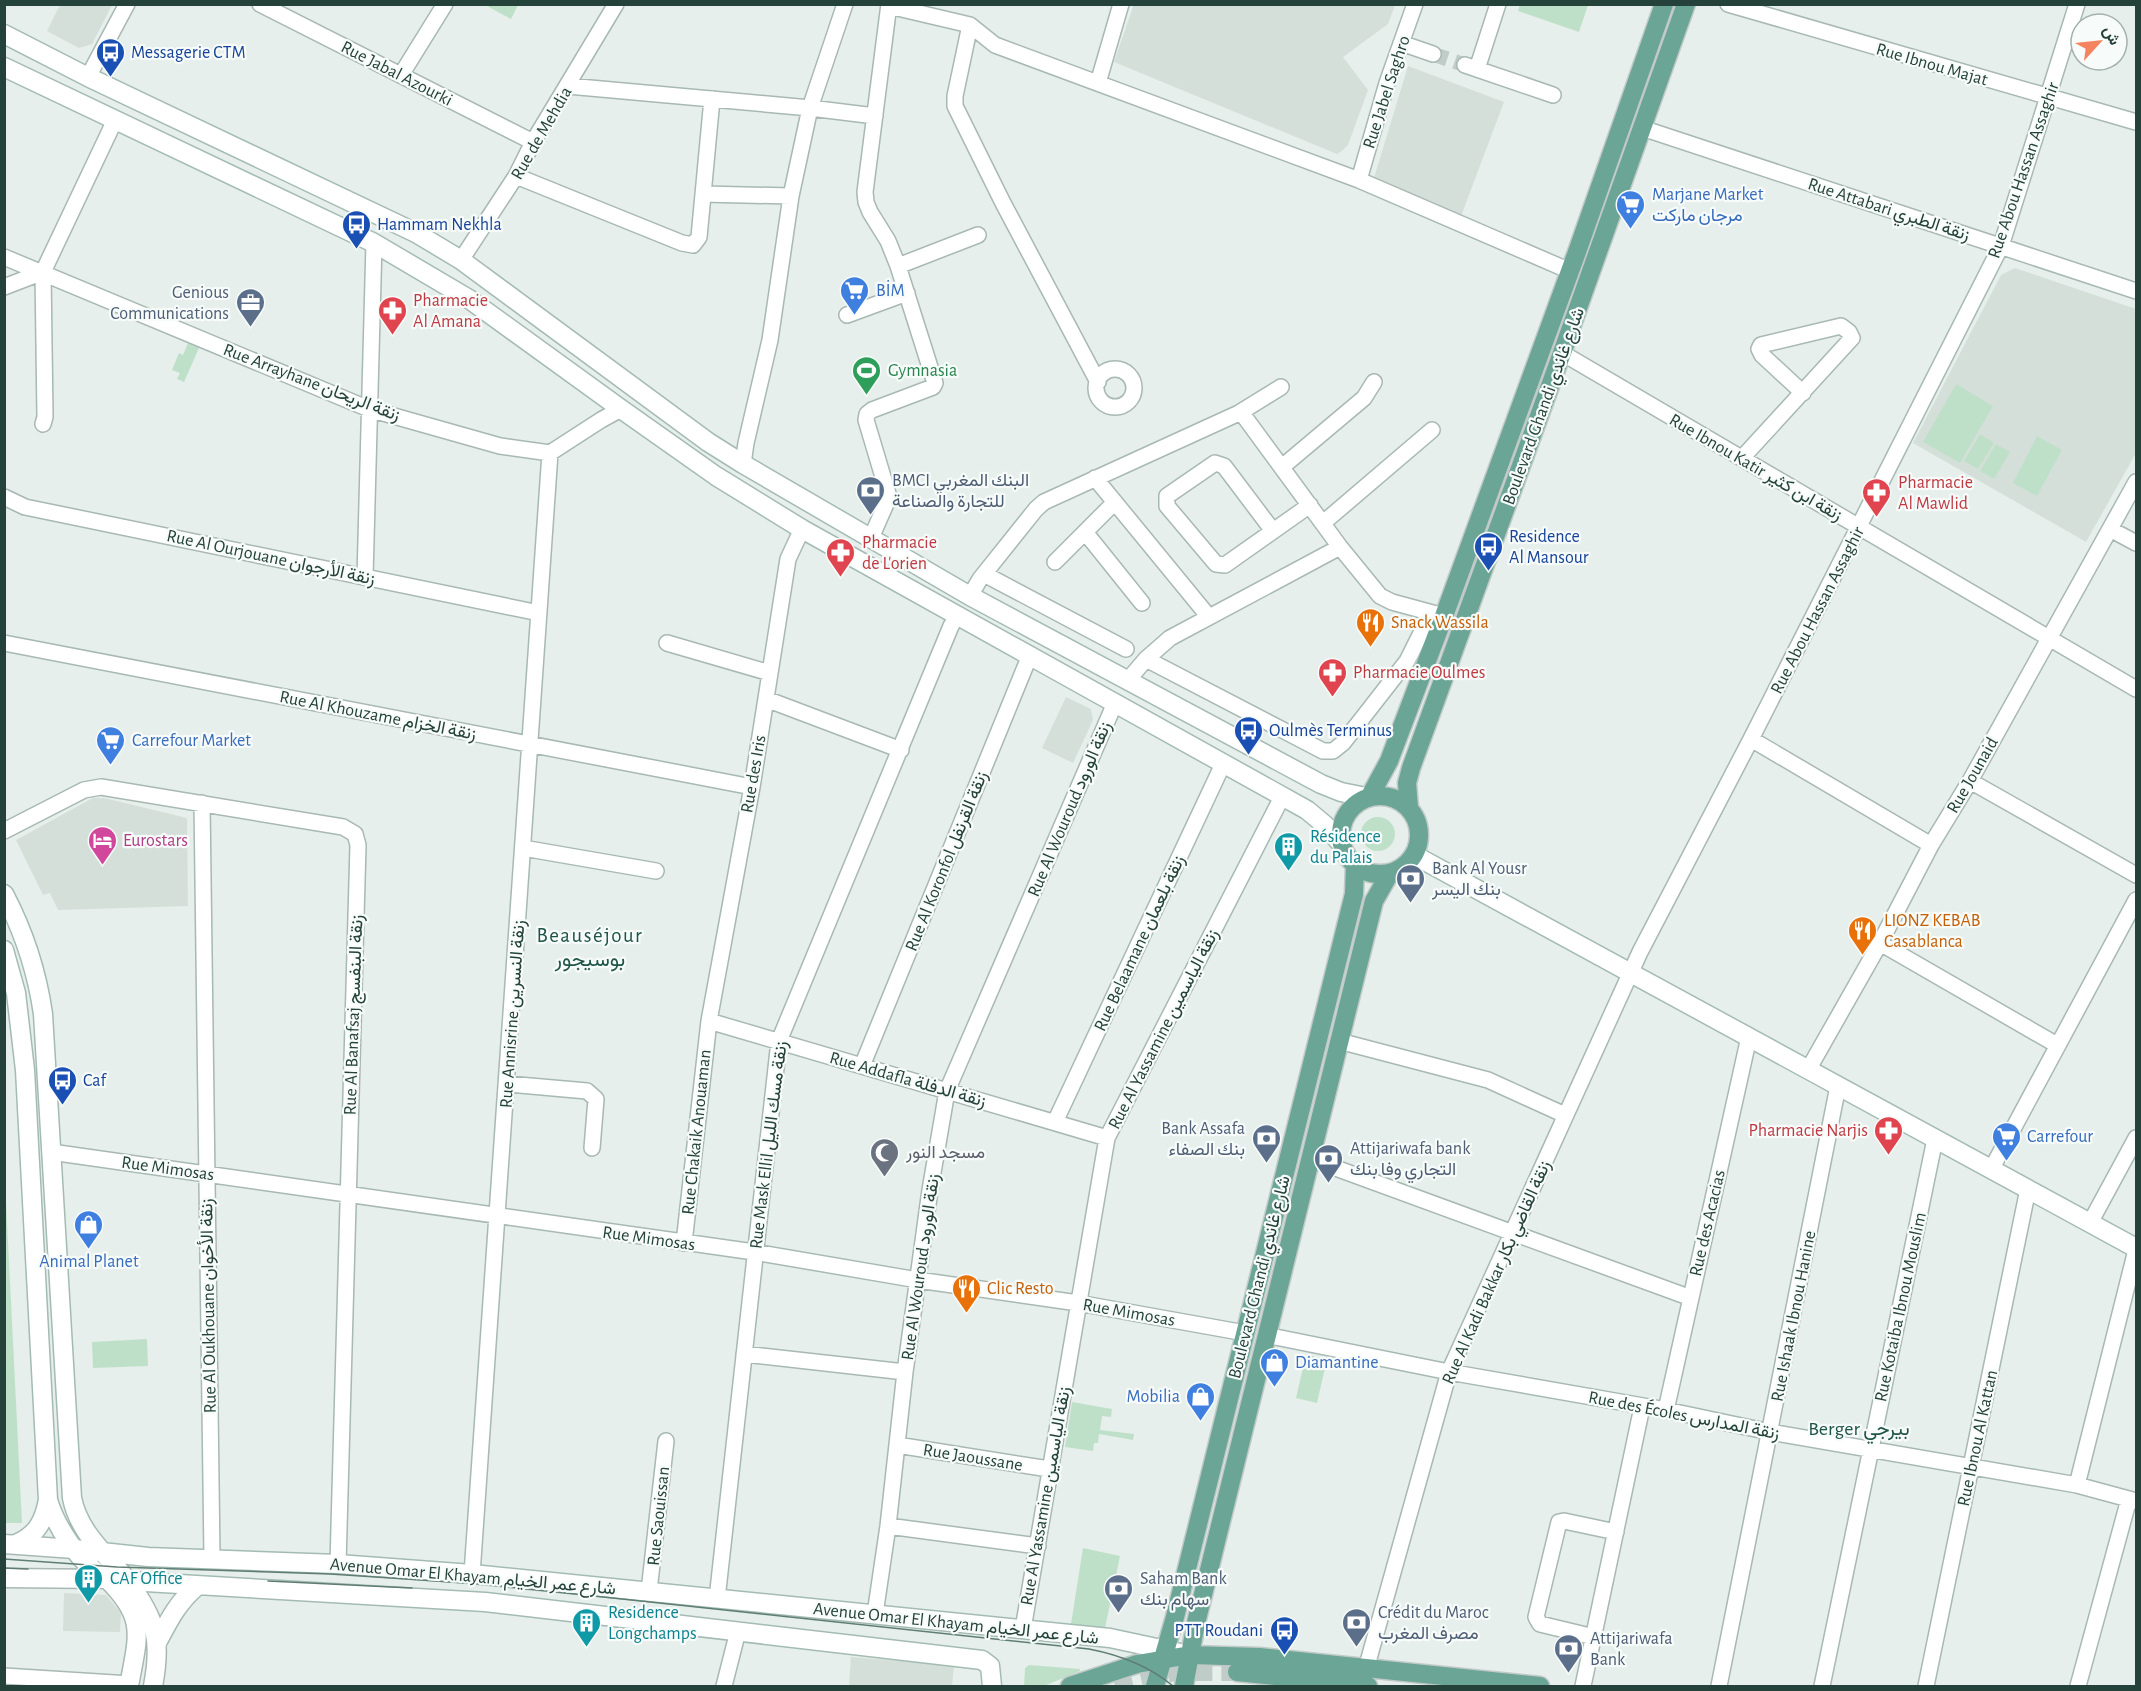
<svg xmlns="http://www.w3.org/2000/svg" width="2141" height="1691" font-family="'Alegreya Sans',Vazirmatn,sans-serif">
<rect width="100%" height="100%" fill="#e6efeb"/>
<path fill="#d4dfda" d="M1134 4H1395V5L1388 24 1343 57 1368 90 1348 145 1343 150 1337 154 1114 62Z
M60 5V4L112 5 92 44 79 48 47 31Z
M1408 66 1504 102 1461 216 1374 178Z
M2015 268 2136 309V453L2086 542 1913 443 2001 275Z
M1066 697 1091 709 1093 720 1073 763 1042 748Z
M93 798H104L187 818 188 906 58 910 50 893 43 895 16 840Z
M64 1593 106 1595 121 1613 120 1632 63 1631Z
M851 1657 954 1665 952 1686H849Z"/>
<path fill="#bfe0c8" d="M1520 4H1588V5L1579 32 1518 11Z
M485 5H518L511 19Z
M188 343 199 348 184 382 177 379 180 373 172 370 179 353 183 355Z
M1956 384 1993 406 1960 463 1923 442Z
M1980 434 1994 443 1978 469 1964 461Z
M2037 436 2062 450 2037 496 2013 483Z
M1996 444 2010 452 1994 479 1980 471Z
M1361 834a17 17 0 1 1 34 0a17 17 0 1 1-34 0Z
M5 1181 22 1523H5Z
M147 1339 148 1366 93 1368 92 1342Z
M1306 1355 1327 1359 1317 1403 1296 1398Z
M1072 1402 1112 1409 1111 1417 1102 1416 1100 1430 1134 1434 1133 1440 1099 1434 1098 1443H1094L1093 1451 1065 1447Z
M1083 1548 1120 1556 1105 1628 1071 1624Z
M1029 1665 1080 1669V1671L1044 1686H1024L1025 1668Z"/>
<g fill="none" stroke-linecap="round" stroke-linejoin="round">
<path stroke="#bfccc8" stroke-width="15" stroke-dasharray="15 8" stroke-linecap="butt" d="M1433 54 1465 65"/>
<path stroke="#bfccc8" stroke-width="18" stroke-dasharray="18 9" stroke-linecap="butt" d="M1115 1686 1175 1672H1237"/>
<defs>
<path id="minor" d="M260 4 533 142
M1728 4 2136 122
M889 6 970 25 995 45 1359 180 1570 271
M970 25 955 96V106L1003 203 1098 382
M1401 43 1433 54
M1465 65 1553 95
M1477 69 1498 4
M401 75 445 4
M88 77 127 4
M1098 83 1121 4
M568 86 810 108 875 116
M1642 128 2136 291
M516 176 682 243 693 245 699 237 712 99
M1359 180 1387 83 1415 4
M703 194 791 196
M4 257 369 409 500 446 550 453 601 420 621 409
M461 260 516 176 533 142 616 4
M898 266 978 235
M4 287 43 272
M847 315 907 293
M1562 353 2136 689
M1096 388a19 19 0 1 1 38 0a19 19 0 1 1-38 0Z
M1241 412 1340 547 1380 596 1392 602 1440 615
M43 424 45 417 43 272 115 120
M1742 458 1852 338 1849 332 1841 326 1761 345 1759 349 1762 355 1803 393
M743 464 746 443 770 340 791 196 810 108 845 4
M1282 467 1364 398 1374 382
M1095 478 1209 617
M4 497 25 507 539 613
M1323 523 1432 430
M2110 529 2136 543
M1273 531 1224 466 1215 463 1167 496V506L1216 564 1225 565 1310 505
M1085 532 1142 603
M871 538 889 497 866 420 867 414 872 410 933 387 935 383 898 266 888 241 870 212 866 202 865 192 889 4
M1055 562 1115 502
M984 574 1126 649
M365 577 374 243
M970 596 980 579 1036 509 1044 502 1239 413 1281 387
M4 643 752 787
M667 643 770 673
M1146 659 1323 751H1333L1343 743 1407 661 1431 613
M1128 680 1146 659 1170 638 1340 547
M766 699 901 750
M1751 739 1931 845
M1970 781 2136 875
M202 803 212 1558
M4 831 84 790 101 787 343 827 355 834 358 845 338 1564
M523 848 656 871
M1880 943 2057 1045
M709 1021 1107 1138
M1339 1041 1488 1080 1565 1115
M862 1066 1030 655
M1808 1070 1880 943 1931 845 1970 781 2136 482
M507 1084 587 1091 596 1099 592 1148
M1055 1122 1223 764
M51 1152 754 1252 918 1280 1078 1303 1245 1333
M1311 1159 1691 1298
M1992 1168 2136 900
M2090 1223 2136 1138
M684 1243 709 1021 752 787 788 559 802 529
M1266 1335 1449 1372 1666 1410 1770 1432 2077 1485 2136 1501
M744 1354 905 1372
M1666 1410 1749 1037
M897 1445 1049 1469
M2077 1485 2136 1250
M888 1526 1038 1546
M472 1574 550 453
M649 1591 666 1441
M717 1599 779 1041 951 626 957 616
M875 1614 888 1526 905 1372 930 1190 947 1091 1115 703
M1023 1629 1107 1138 1282 797
M1594 1637 1540 1624 1536 1617 1559 1522 1564 1521 1616 1532
M1366 1669 1449 1372 1640 952 1751 739 2001 246 2077 4
M4 1676 130 1684
M724 1686 738 1631
M1583 1686 1642 1407
M1719 1686 1838 1086
M1822 1686 1935 1139
M1926 1686 2028 1189
M2078 1686 2129 1499"/>
<path id="tertiary" d="M4 1544 74 1549
M4 1578 107 1579C147 1618 138 1636 129 1686
M128 1581C156 1620 162 1639 153 1686"/>
<path id="secondary" d="M4 34 88 77 416 233 461 260 708 442 743 464 970 596 1321 784 1341 792 1366 797
M4 67 374 243 469 299 621 409 716 476 802 529 1307 810 1325 825 1342 845
M1414 855 2136 1248
M4 894C24 932 37 972 43 1014L72 1498C79 1533 106 1554 128 1581
M4 950 16 993 25 1070 48 1500C56 1527 80 1564 105 1578 112 1581 121 1580 128 1581L485 1602 982 1660 990 1666 992 1686
M16 1544C37 1535 44 1521 48 1500
M74 1549 148 1557 338 1564 472 1574 1110 1638 1180 1653
M158 1641C169 1620 178 1602 197 1586"/>
<path id="primary" d="M1341 835a39 39 0 1 1 78 0a39 39 0 1 1-78 0Z
M1370 796 1389 761 1444 616 1577 252 1664 4
M1409 808 1407 783 1411 768 1562 353 1686 4
M1237 1672 1368 1686
M1070 1686 1137 1664 1190 1655 1259 1657 1540 1686
M1155 1686 1175 1617 1354 894 1355 865
M1184 1686 1196 1623 1374 901 1390 873"/>
</defs>
<use href="#minor" stroke="#a8b8b2" stroke-width="18"/>
<use href="#tertiary" stroke="#a8b8b2" stroke-width="21"/>
<use href="#secondary" stroke="#a4bbb3" stroke-width="21"/>
<use href="#primary" stroke="#c2cac8" stroke-width="21"/>
<use href="#minor" stroke="#fff" stroke-width="15"/>
<use href="#tertiary" stroke="#fff" stroke-width="18"/>
<use href="#secondary" stroke="#fff" stroke-width="18"/>
<use href="#primary" stroke="#6aa596" stroke-width="18"/>
<path stroke="#5f7d75" stroke-width="1.5" d="M4 1559 117 1567 330 1574 482 1584 1089 1649C1120 1655 1149 1666 1173 1686
M4 1568 28 1569
M268 1581 412 1588"/>
</g>
<defs>
<symbol id="bus-pin" viewBox="-11 -11 22 30"><path d="M0 17L-7.5 6A9.5 9.5 0 1 1 7.5 6Z" fill="#1a4fb4" stroke="#f7fbf9"/><path d="M-5-6H5V4H4V6H2V4H-2V6H-4V4H-5ZM-3.5-4V0h7V-4ZM-3.5 1.2v1.5H-2V1.2ZM2 1.2v1.5H3.5V1.2Z" fill="#fff"/></symbol>
<symbol id="supermarket-pin" viewBox="-11 -11 22 30"><path d="M0 17L-7.5 6A9.5 9.5 0 1 1 7.5 6Z" fill="#3f7fe0" stroke="#f7fbf9"/><path d="M-6-5.5h2.5l.6 2H6L4.5 2H-2.5L-4.4-4H-6ZM-1.5 3.2a1.3 1.3 0 1 0 .1 0ZM3 3.2a1.3 1.3 0 1 0 .1 0Z" fill="#fff"/></symbol>
<symbol id="office-pin" viewBox="-11 -11 22 30"><path d="M0 17L-7.5 6A9.5 9.5 0 1 1 7.5 6Z" fill="#5c6f8a" stroke="#f7fbf9"/><path d="M-6-3h4V-5.5h4V-3h4V5H-6ZM-1-4.5V-3h2v-1.5ZM-6 0V1H6V0Z" fill="#fff"/></symbol>
<symbol id="pharmacy-pin" viewBox="-11 -11 22 30"><path d="M0 17L-7.5 6A9.5 9.5 0 1 1 7.5 6Z" fill="#e0444e" stroke="#f7fbf9"/><path d="M-2-6h4v4h4v4h-4v4h-4v-4h-4v-4h4Z" fill="#fff"/></symbol>
<symbol id="stadium-pin" viewBox="-11 -11 22 30"><path d="M0 17L-7.5 6A9.5 9.5 0 1 1 7.5 6Z" fill="#2e9e5b" stroke="#f7fbf9"/><path d="M0-5a6.5 5 0 1 0 0 10a6.5 5 0 1 0 0-10ZM-3.5-1.8h7v3.6h-7Z" fill="#fff"/></symbol>
<symbol id="bank-pin" viewBox="-11 -11 22 30"><path d="M0 17L-7.5 6A9.5 9.5 0 1 1 7.5 6Z" fill="#5c6f8a" stroke="#f7fbf9"/><path d="M-6-4H6V4H-6ZM0-2.3a2.3 2.3 0 1 0 0 4.6a2.3 2.3 0 1 0 0-4.6Z" fill="#fff"/></symbol>
<symbol id="restaurant-pin" viewBox="-11 -11 22 30"><path d="M0 17L-7.5 6A9.5 9.5 0 1 1 7.5 6Z" fill="#e8710a" stroke="#f7fbf9"/><path d="M-5-6h1v4h1v-4h1v4h1v-4h1v5L-1.5 .5V6h-2V.5L-5-1ZM5-6V6H3V1.5H1.5Q1.5-4 5-6Z" fill="#fff"/></symbol>
<symbol id="hotel-pin" viewBox="-11 -11 22 30"><path d="M0 17L-7.5 6A9.5 9.5 0 1 1 7.5 6Z" fill="#d1479c" stroke="#f7fbf9"/><path d="M-6-4.5h1.5V1H6V5H4.5V3h-9V5H-6ZM-4 0a1.8 1.8 0 1 1 3.6 0ZM.5 0V-2.5h3Q6-2.5 6 0Z" fill="#fff"/></symbol>
<symbol id="building-pin" viewBox="-11 -11 22 30"><path d="M0 17L-7.5 6A9.5 9.5 0 1 1 7.5 6Z" fill="#0f9aa8" stroke="#f7fbf9"/><path d="M-4-6H4V6H1V3H-1V6H-4ZM-2.5-4.3h1.7v1.8h-1.7ZM.8-4.3h1.7v1.8H.8ZM-2.5-1h1.7V.8h-1.7ZM.8-1h1.7V.8H.8Z" fill="#fff"/></symbol>
<symbol id="mosque-pin" viewBox="-11 -11 22 30"><path d="M0 17L-7.5 6A9.5 9.5 0 1 1 7.5 6Z" fill="#6b7280" stroke="#f7fbf9"/><path d="M3.5-4.9A6 6 0 1 0 3.5 4.9A5 5 0 1 1 3.5-4.9Z" fill="#fff"/></symbol>
<symbol id="shop-pin" viewBox="-11 -11 22 30"><path d="M0 17L-7.5 6A9.5 9.5 0 1 1 7.5 6Z" fill="#3f7fe0" stroke="#f7fbf9"/><path d="M-5-2.5h2.3a2.7 3.5 0 0 1 5.4 0H5L5.5 6h-11ZM-1.5-2.5h3a1.5 2.3 0 0 0-3 0Z" fill="#fff"/></symbol>
</defs>
<g fill-rule="evenodd">
<use href="#bus-pin" x="94" y="36" width="33" height="45"/>
<use href="#supermarket-pin" x="1614" y="188" width="33" height="45"/>
<use href="#bus-pin" x="340" y="208" width="33" height="45"/>
<use href="#supermarket-pin" x="838" y="274" width="33" height="45"/>
<use href="#office-pin" x="234" y="286" width="33" height="45"/>
<use href="#pharmacy-pin" x="376" y="294" width="33" height="45"/>
<use href="#stadium-pin" x="850" y="354" width="33" height="45"/>
<use href="#bank-pin" x="854" y="474" width="33" height="45"/>
<use href="#pharmacy-pin" x="1860" y="476" width="33" height="45"/>
<use href="#bus-pin" x="1472" y="530" width="33" height="45"/>
<use href="#pharmacy-pin" x="824" y="536" width="33" height="45"/>
<use href="#restaurant-pin" x="1354" y="606" width="33" height="45"/>
<use href="#pharmacy-pin" x="1316" y="656" width="33" height="45"/>
<use href="#bus-pin" x="1232" y="714" width="33" height="45"/>
<use href="#supermarket-pin" x="94" y="724" width="33" height="45"/>
<use href="#hotel-pin" x="86" y="824" width="33" height="45"/>
<use href="#building-pin" x="1272" y="830" width="33" height="45"/>
<use href="#bank-pin" x="1394" y="862" width="33" height="45"/>
<use href="#restaurant-pin" x="1846" y="914" width="33" height="45"/>
<use href="#bus-pin" x="46" y="1064" width="33" height="45"/>
<use href="#pharmacy-pin" x="1872" y="1114" width="33" height="45"/>
<use href="#supermarket-pin" x="1990" y="1120" width="33" height="45"/>
<use href="#bank-pin" x="1250" y="1122" width="33" height="45"/>
<use href="#mosque-pin" x="868" y="1136" width="33" height="45"/>
<use href="#bank-pin" x="1312" y="1142" width="33" height="45"/>
<use href="#shop-pin" x="72" y="1208" width="33" height="45"/>
<use href="#restaurant-pin" x="950" y="1272" width="33" height="45"/>
<use href="#shop-pin" x="1258" y="1346" width="33" height="45"/>
<use href="#shop-pin" x="1184" y="1380" width="33" height="45"/>
<use href="#building-pin" x="72" y="1562" width="33" height="45"/>
<use href="#bank-pin" x="1102" y="1572" width="33" height="45"/>
<use href="#building-pin" x="570" y="1606" width="33" height="45"/>
<use href="#bank-pin" x="1340" y="1606" width="33" height="45"/>
<use href="#bus-pin" x="1268" y="1614" width="33" height="45"/>
<use href="#bank-pin" x="1552" y="1632" width="33" height="45"/>
</g>
<g text-anchor="middle" stroke-width="4.5" stroke-linejoin="round" paint-order="stroke">
<g font-size="18" fill="#164399" stroke="#f7fbf9" text-anchor="start">
<text x="131" y="58">Messagerie CTM</text>
<text x="377" y="230">Hammam Nekhla</text>
<text x="1509" y="542">Residence<tspan x="1509" dy="21">Al Mansour</tspan></text>
<text x="1269" y="736">Oulmès Terminus</text>
<text x="83" y="1086">Caf</text>
<text x="1263" y="1636" text-anchor="end">PTT Roudani</text>
</g>
<g font-size="18" fill="#24423a" stroke="#f7fbf9">
<text transform="translate(1932 64) rotate(16)" y="6">Rue Ibnou Majat</text>
<text transform="translate(397 73) rotate(27)" y="6">Rue Jabal Azourki</text>
<text transform="translate(1386 92) rotate(-72)" y="6">Rue Jabel Saghro</text>
<text transform="translate(541 133) rotate(-60)" y="6">Rue de Mehdia</text>
<text transform="translate(2023 170) rotate(-71)" y="6">Rue Abou Hassan Assaghir</text>
<text transform="translate(1889 209) rotate(18)" y="6">Rue Attabari زنقة الطبري</text>
<text transform="translate(312 382) rotate(21)" y="6">Rue Arrayhane زنقة الريحان</text>
<text transform="translate(1543 406) rotate(-70)" y="6">Boulevard Ghandi شارع غاندي</text>
<text transform="translate(1756 467) rotate(30)" y="6">Rue Ibnou Katir زنقة ابن كثير</text>
<text transform="translate(271 557) rotate(12)" y="6">Rue Al Ourjouane زنقة الأرجوان</text>
<text transform="translate(1817 610) rotate(-63)" y="6">Rue Abou Hassan Assaghir</text>
<text transform="translate(378 715) rotate(11)" y="6">Rue Al Khouzame زنقة الخزام</text>
<text transform="translate(753 774) rotate(-80)" y="6">Rue des Iris</text>
<text transform="translate(1972 775) rotate(-60)" y="6">Rue Jounaid</text>
<text transform="translate(1069 809) rotate(-67)" y="6">Rue Al Wouroud زنقة الورود</text>
<text transform="translate(946 861) rotate(-68)" y="6">Rue Al Koronfol زنقة القرنفل</text>
<text transform="translate(1139 943) rotate(-65)" y="6">Rue Belaamane زنقة بلعمان</text>
<text transform="translate(512 1014) rotate(-86)" y="6">Rue Annisrine زنقة النسرين</text>
<text transform="translate(353 1015) rotate(-88)" y="6">Rue Al Banafsaj زنقة البنفسج</text>
<text transform="translate(1163 1029) rotate(-63)" y="6">Rue Al Yassamine زنقة الياسمين</text>
<text transform="translate(908 1079) rotate(16)" y="6">Rue Addafla زنقة الدفلة</text>
<text transform="translate(696 1132) rotate(-84)" y="6">Rue Chakaik Anouaman</text>
<text transform="translate(768 1145) rotate(-83)" y="6">Rue Mask Ellil زنقة مسك الليل</text>
<text transform="translate(168 1168) rotate(8)" y="6">Rue Mimosas</text>
<text transform="translate(1707 1223) rotate(-77)" y="6">Rue des Acacias</text>
<text transform="translate(649 1238) rotate(8)" y="6">Rue Mimosas</text>
<text transform="translate(920 1267) rotate(-82)" y="6">Rue Al Wouroud زنقة الورود</text>
<text transform="translate(1496 1272) rotate(-66)" y="6">Rue Al Kadi Bakkar زنقة القاضي بكار</text>
<text transform="translate(1259 1277) rotate(-76)" y="6">Boulevard Ghandi شارع غاندي</text>
<text transform="translate(208 1306) rotate(-91)" y="6">Rue Al Oukhouane زنقة الأخوان</text>
<text transform="translate(1900 1307) rotate(-78)" y="6">Rue Kotaiba Ibnou Mouslim</text>
<text transform="translate(1129 1312) rotate(10)" y="6">Rue Mimosas</text>
<text transform="translate(1793 1316) rotate(-79)" y="6">Rue Ishaak Ibnou Hanine</text>
<text transform="translate(1684 1415) rotate(11)" y="6">Rue des Écoles زنقة المدارس</text>
<text transform="translate(1977 1438) rotate(-78)" y="6">Rue Ibnou Al Kattan</text>
<text transform="translate(973 1457) rotate(9)" y="6">Rue Jaoussane</text>
<text transform="translate(1045 1496) rotate(-80)" y="6">Rue Al Yassamine زنقة الياسمين</text>
<text transform="translate(658 1516) rotate(-84)" y="6">Rue Saouissan</text>
<text transform="translate(473 1576) rotate(5)" y="6">Avenue Omar El Khayam شارع عمر الخيام</text>
<text transform="translate(956 1623) rotate(6)" y="6">Avenue Omar El Khayam شارع عمر الخيام</text>
</g>
<g font-size="18" fill="#366cbe" stroke="#f7fbf9" text-anchor="start">
<text x="1652" y="200">Marjane Market<tspan x="1652" dy="21">مرجان ماركت</tspan></text>
<text x="876" y="296">BİM</text>
<text x="132" y="746">Carrefour Market</text>
<text x="2027" y="1142">Carrefour</text>
<text x="89" y="1267" text-anchor="middle">Animal Planet</text>
<text x="1295" y="1368">Diamantine</text>
<text x="1180" y="1402" text-anchor="end">Mobilia</text>
</g>
<g font-size="18" fill="#4e5e75" stroke="#f7fbf9" text-anchor="start">
<text x="229" y="298" text-anchor="end">Genious<tspan x="229" dy="21">Communications</tspan></text>
<text x="892" y="486">BMCI البنك المغربي<tspan x="892" dy="21">للتجارة والصناعة</tspan></text>
<text x="1432" y="874">Bank Al Yousr<tspan x="1432" dy="21">بنك اليسر</tspan></text>
<text x="1245" y="1134" text-anchor="end">Bank Assafa<tspan x="1245" dy="21">بنك الصفاء</tspan></text>
<text x="1350" y="1154">Attijariwafa bank<tspan x="1350" dy="21">التجاري وفا بنك</tspan></text>
<text x="1140" y="1584">Saham Bank<tspan x="1140" dy="21">سهام بنك</tspan></text>
<text x="1378" y="1618">Crédit du Maroc<tspan x="1378" dy="21">مصرف المغرب</tspan></text>
<text x="1590" y="1644">Attijariwafa<tspan x="1590" dy="21">Bank</tspan></text>
</g>
<g font-size="18" fill="#be3a42" stroke="#f7fbf9" text-anchor="start">
<text x="413" y="306">Pharmacie<tspan x="413" dy="21">Al Amana</tspan></text>
<text x="1898" y="488">Pharmacie<tspan x="1898" dy="21">Al Mawlid</tspan></text>
<text x="862" y="548">Pharmacie<tspan x="862" dy="21">de L'orien</tspan></text>
<text x="1353" y="678">Pharmacie Oulmes</text>
<text x="1868" y="1136" text-anchor="end">Pharmacie Narjis</text>
</g>
<g font-size="18" fill="#27864d" stroke="#f7fbf9" text-anchor="start">
<text x="888" y="376">Gymnasia</text>
</g>
<g font-size="18" fill="#c56008" stroke="#f7fbf9" text-anchor="start">
<text x="1391" y="628">Snack Wassila</text>
<text x="1884" y="926">LIONZ KEBAB<tspan x="1884" dy="21">Casablanca</tspan></text>
<text x="987" y="1294">Clic Resto</text>
</g>
<g font-size="18" fill="#0d838f" stroke="#f7fbf9" text-anchor="start">
<text x="1310" y="842">Résidence<tspan x="1310" dy="21">du Palais</tspan></text>
<text x="110" y="1584">CAF Office</text>
<text x="608" y="1618">Residence<tspan x="608" dy="21">Longchamps</tspan></text>
</g>
<g font-size="18" fill="#b23c85" stroke="#f7fbf9" text-anchor="start">
<text x="123" y="846">Eurostars</text>
</g>
<g font-size="18" fill="#5b616d" stroke="#f7fbf9" text-anchor="start">
<text x="906" y="1158">مسجد النور</text>
</g>
<g font-size="20" fill="#1f5548" stroke="#f7fbf9">
<text x="1859" y="1435">Berger بيرجي</text>
</g>
<g font-size="21" letter-spacing="1.5" fill="#1f5548" stroke="#f7fbf9">
<text x="590" y="942">Beauséjour<tspan x="590" dy="24">بوسيجور</tspan></text>
</g>
</g>
<rect width="2141" height="1691" fill="none" stroke="#24423a" stroke-width="12"/>
<g transform="translate(2099 42) rotate(63)"><circle r="28" fill="#f7fbf9" stroke="#a3b1ad" stroke-width="1.5"/>
<path d="M0-4.5L10 22L0 15L-10 22Z" fill="#f4845f"/>
<text y="-9" font-size="16" font-weight="bold" text-anchor="middle" fill="#24423a">ش</text>
</g>
</svg>
